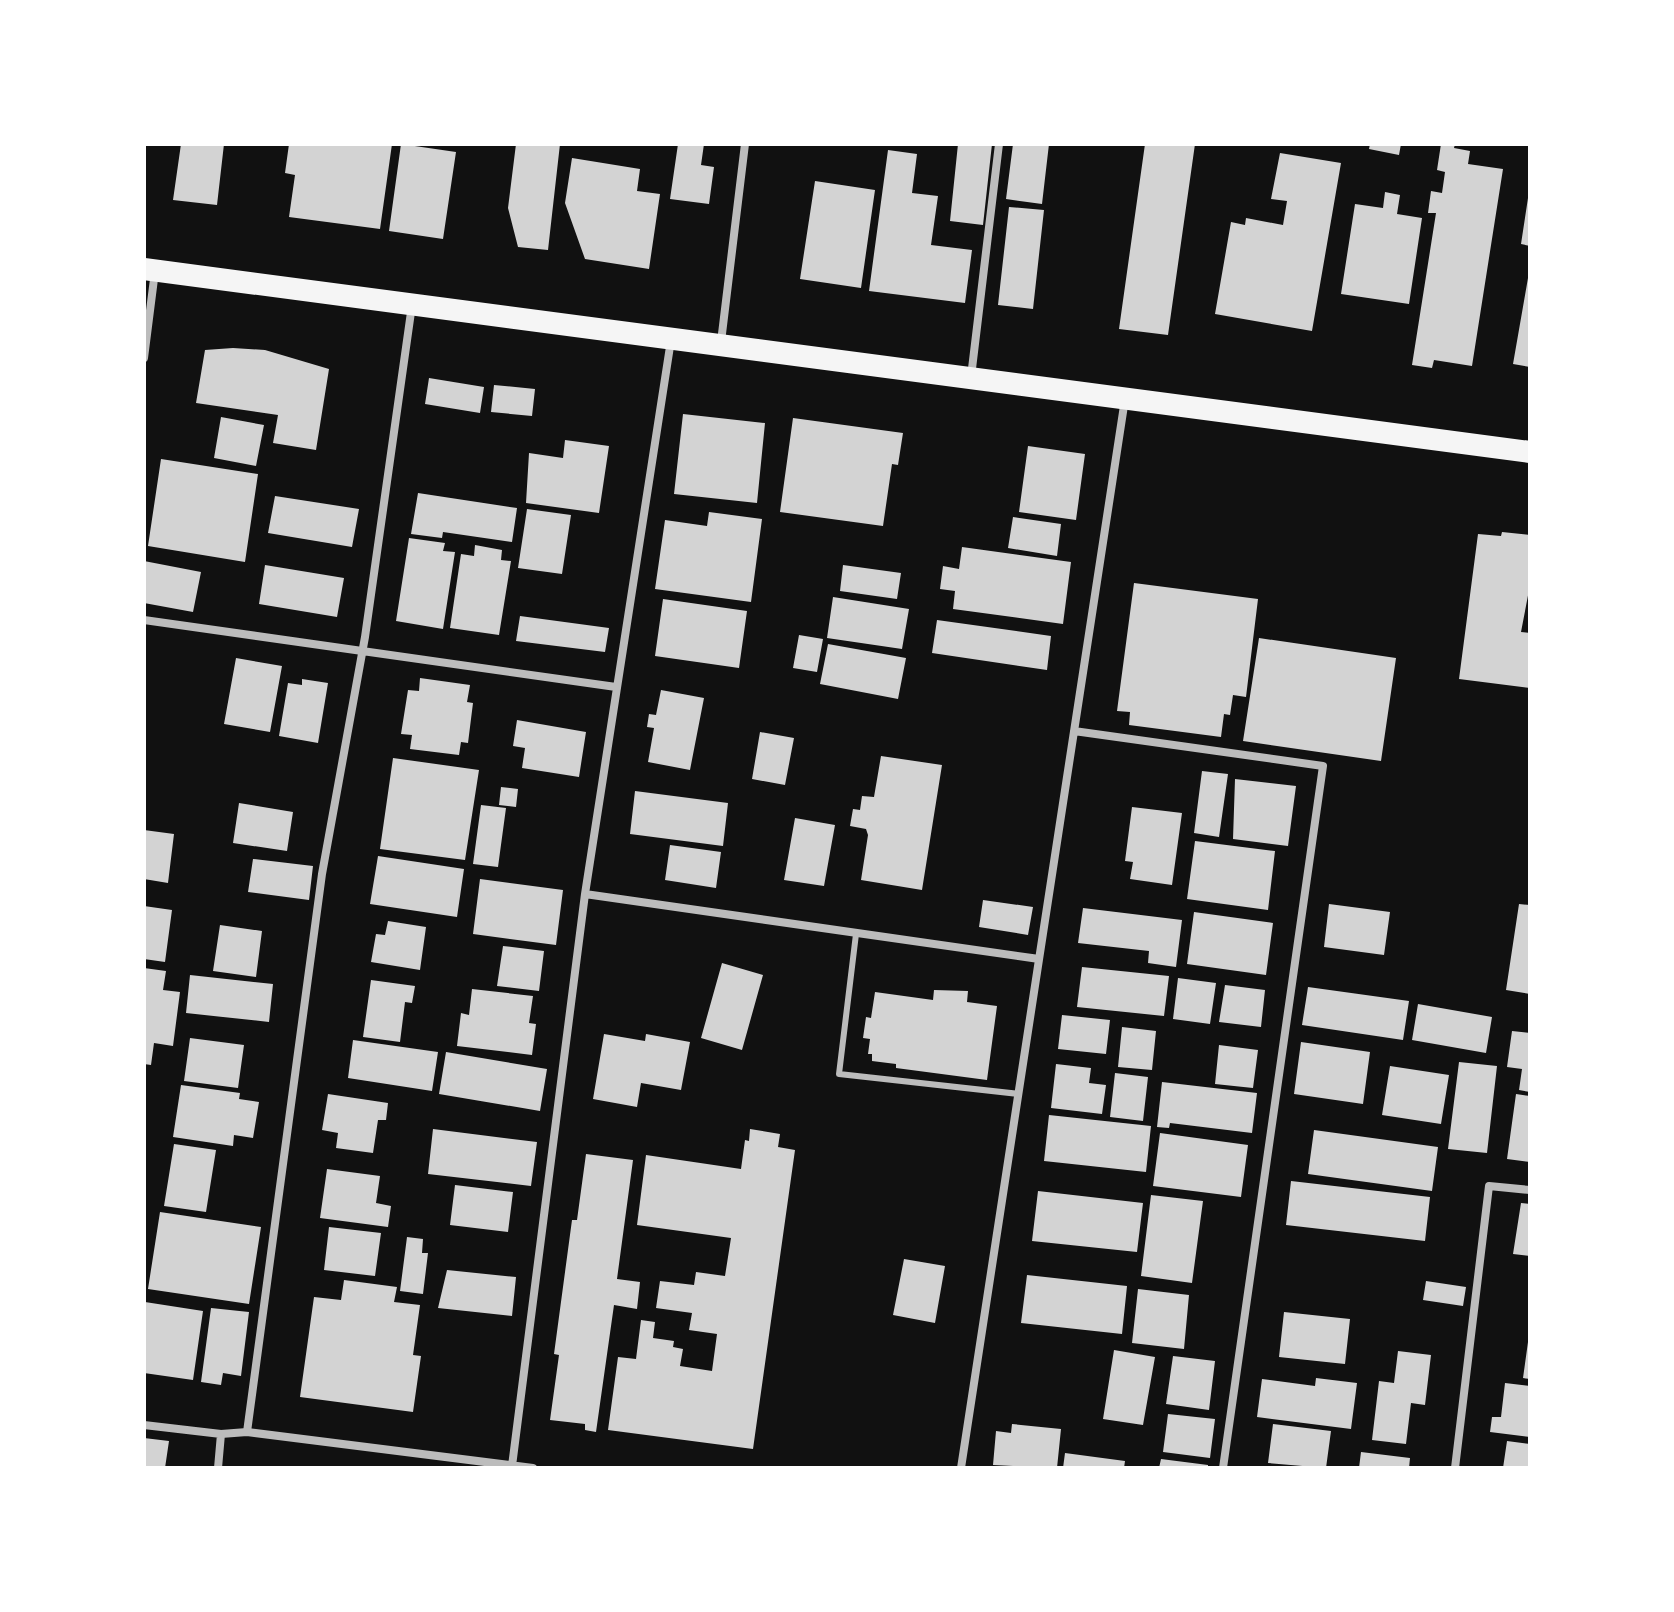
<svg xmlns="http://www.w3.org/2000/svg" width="1674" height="1612" font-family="Rubik,sans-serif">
<rect width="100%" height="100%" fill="#111"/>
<path fill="#d3d3d3" d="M181 144H224L217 205 173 200Z
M289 144H392L380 229 289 217 295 175 285 173Z
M401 144 456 152 443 239 389 231Z
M516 144H560L548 250 518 247 508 208Z
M678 144H704L701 165 714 167 709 204 670 199Z
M958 144H992L983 225 950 221Z
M1013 144H1049L1042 204 1006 199Z
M1145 144H1195L1168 335 1119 329Z
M1370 144H1401L1399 155 1369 149Z
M1441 144H1455L1454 148 1470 151 1468 164 1503 169 1472 366 1434 360 1432 368 1412 365 1436 213H1428L1431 191 1442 193 1445 172 1437 170Z
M888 150 917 154 912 193 938 196 931 245 972 250 965 303 869 291Z
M1280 153 1341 163 1312 331 1215 314 1231 222 1245 225 1246 218 1283 225 1287 201 1271 199Z
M572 158 640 169 637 191 660 194 649 269 585 259 565 203Z
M815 181 875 190 861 288 800 279Z
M1385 192 1400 195 1397 214 1422 218 1409 304 1341 294 1355 204 1383 208Z
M1528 198H1530V246L1521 244Z
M1009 207 1044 210 1033 309 998 305Z
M1528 278H1530V367L1513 364Z
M233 348 265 350 329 369 316 450 273 443 278 415 196 403 205 350Z
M429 378 484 387 480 413 425 404Z
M494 385 535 389 532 416 491 412Z
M683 414 765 423 757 503 674 494Z
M221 417 264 425 256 466 214 458Z
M793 418 903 433 898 465 892 464 883 526 780 512Z
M565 440 609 446 599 513 526 503 529 453 563 458Z
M1028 446 1085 454 1076 520 1019 512Z
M161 459 258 474 245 562 148 546Z
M418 493 517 508 512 542 443 532 442 538 411 534Z
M275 496 359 509 352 547 268 533Z
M527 509 571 515 562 574 518 568Z
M709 512 762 519 751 602 655 589 665 520 707 526Z
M1013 517 1061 524 1057 556 1008 548Z
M1502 532 1530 535V585L1521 632 1530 633V688L1459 679 1478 534 1501 536Z
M409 538 445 543 443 551 455 552 443 629 396 621Z
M475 545 502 550 501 560 511 561 499 635 450 628 461 554 474 556Z
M962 547 1071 562 1063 624 953 609 955 591 940 589 943 566 959 569Z
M144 561 201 572 193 612 144 603Z
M265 565 344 578 337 617 259 604Z
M843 565 901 573 897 599 840 591Z
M1134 583 1258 599 1246 697 1233 695 1230 715 1224 714 1221 737 1129 725 1130 712 1117 711Z
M833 597 909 609 902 649 827 638Z
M663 599 747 611 739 668 655 656Z
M520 616 609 628 605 652 516 641Z
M937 620 1051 636 1047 670 932 653Z
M799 635 823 639 817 672 793 668Z
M1259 638 1396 658 1381 761 1243 741Z
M828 644 906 658 898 699 820 684Z
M236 658 282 666 270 732 224 724Z
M420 678 470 685 467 702 473 703 468 743 461 742 459 755 410 749 412 735 401 734 408 690 419 691Z
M302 679 328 683 318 743 279 736 288 683 302 685Z
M661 690 704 698 690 770 648 762 654 728 647 727 649 714 656 715Z
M517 720 586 732 579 777 522 768 525 748 513 746Z
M760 732 794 738 785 785 752 779Z
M881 756 942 765 922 890 861 880 868 835 866 829 850 826 853 809 860 810 862 796 874 797Z
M393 758 479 770 465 860 380 849Z
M1202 771 1228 774 1219 837 1194 833Z
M1235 779 1296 786 1288 846 1233 839Z
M501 787 518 789 516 807 499 805Z
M635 791 728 803 723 846 630 834Z
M239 803 293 812 287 851 233 843Z
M481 805 506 808 498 867 473 864Z
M1132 807 1182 813 1172 885 1130 879 1133 862 1125 861Z
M795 818 835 825 824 886 784 880Z
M144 830 174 834 168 883 144 879Z
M1195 841 1275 851 1268 910 1187 899Z
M670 845 721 852 716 888 665 880Z
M378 856 464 869 457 917 370 904Z
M253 859 313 866 309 900 248 892Z
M480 879 563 890 556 945 473 934Z
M983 900 1033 907 1028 935 979 927Z
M1329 904 1390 912 1384 955 1324 947Z
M1519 904 1530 905V994L1506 990Z
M144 906 172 910 165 962 144 959Z
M1083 908 1182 920 1176 967 1148 963 1149 951 1078 943Z
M1194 912 1273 923 1266 975 1187 964Z
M388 921 426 927 420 970 371 962 376 934 385 935Z
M220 925 262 931 256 977 213 971Z
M503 946 544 951 539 991 497 986Z
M722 963 763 975 742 1050 701 1038Z
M1082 967 1169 976 1164 1016 1077 1007Z
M144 968 166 971 163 990 180 992 173 1046 154 1043 151 1065 144 1064Z
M190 975 273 984 269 1022 186 1013Z
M1178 978 1216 983 1210 1024 1173 1019Z
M371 980 415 986 412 1003 405 1002 400 1042 363 1037Z
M1225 985 1265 990 1261 1027 1219 1022Z
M1308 987 1409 1001 1403 1040 1302 1025Z
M472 989 533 996 529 1023 536 1024 532 1055 457 1046 461 1013 469 1015Z
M934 990 968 991 967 1002 997 1006 987 1080 896 1068V1064L872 1061V1054H868L870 1039 863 1038 866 1017 871 1018 875 992 933 1000Z
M1418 1004 1492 1017 1486 1053 1412 1040Z
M1062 1015 1110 1020 1106 1054 1058 1049Z
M1122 1027 1156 1031 1152 1070 1118 1067Z
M1512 1031 1530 1033V1092L1519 1090 1522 1069 1507 1067Z
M604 1034 645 1041 646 1034 690 1042 681 1090 641 1083 637 1107 593 1099Z
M190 1038 244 1045 238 1088 184 1081Z
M353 1040 438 1052 432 1091 348 1078Z
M1301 1042 1370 1052 1363 1104 1294 1094Z
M1219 1045 1258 1050 1253 1088 1215 1084Z
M446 1052 547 1069 540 1111 439 1094Z
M1459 1062 1497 1066 1487 1153 1448 1149Z
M1056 1064 1091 1068 1089 1083 1106 1085 1102 1114 1051 1108Z
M1390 1066 1449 1075 1441 1124 1382 1115Z
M1115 1073 1148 1077 1143 1121 1110 1117Z
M1162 1082 1257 1093 1252 1133 1170 1123 1169 1128 1157 1127Z
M181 1085 240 1093 239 1099 259 1102 253 1138 234 1135 233 1146 173 1137Z
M328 1094 388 1103 386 1120H378L373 1153 336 1148 338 1133 322 1130Z
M1516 1094 1530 1096V1162L1507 1159Z
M1049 1115 1151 1126 1146 1172 1044 1161Z
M433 1129 537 1142 531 1186 428 1174Z
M750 1129 780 1134 778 1147 795 1150 753 1449 608 1430 618 1357 636 1359 641 1320 655 1322 653 1338 674 1341 673 1347 683 1349 680 1366 712 1371 717 1334 689 1330 692 1313 656 1308 660 1281 694 1285 696 1272 725 1276 731 1238 637 1225 646 1155 741 1169 745 1140 749 1141Z
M1314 1130 1438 1147 1432 1191 1308 1174Z
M1160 1133 1248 1145 1241 1197 1153 1186Z
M174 1144 216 1150 206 1212 164 1206Z
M586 1154 633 1160 617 1279 640 1282 637 1309 614 1305 596 1432 585 1430V1424L550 1420 559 1355 554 1354 572 1220H577Z
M327 1169 380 1176 376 1203 391 1206 388 1227 320 1218Z
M1291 1181 1430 1197 1425 1241 1286 1225Z
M455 1185 513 1192 508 1232 450 1225Z
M1038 1191 1143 1203 1137 1252 1032 1241Z
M1151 1195 1203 1201 1192 1283 1141 1276Z
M1521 1203 1530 1204V1256L1513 1254Z
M160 1212 261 1227 249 1304 148 1289Z
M329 1227 381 1233 375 1276 324 1270Z
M407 1237 423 1239 422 1253H428L423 1294 400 1291Z
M904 1259 945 1266 935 1323 893 1315Z
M447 1270 516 1277 512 1316 438 1308Z
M1027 1275 1127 1286 1122 1334 1021 1323Z
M344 1280 397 1287 394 1302 420 1305 413 1355 421 1356 413 1412 300 1397 314 1297 341 1300Z
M1426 1281 1466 1287 1463 1306 1423 1300Z
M1138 1289 1189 1295 1184 1349 1132 1343Z
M145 1302 203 1311 193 1380 144 1373Z
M211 1308 249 1312 241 1376 223 1373 221 1385 201 1382Z
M1284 1312 1350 1319 1345 1364 1279 1357Z
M1528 1342H1530V1379L1523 1378Z
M1114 1350 1155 1357 1143 1425 1103 1419Z
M1398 1351 1431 1355 1425 1405 1411 1403 1406 1444 1372 1440 1379 1381 1394 1383Z
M1173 1356 1215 1361 1209 1410 1166 1404Z
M1316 1378 1357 1383 1351 1429 1257 1417 1262 1379 1315 1386Z
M1505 1383 1530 1386V1437L1490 1432 1492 1417H1501Z
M1168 1414 1215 1419 1210 1458 1163 1452Z
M1012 1424 1061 1429 1057 1468 993 1465 996 1431 1011 1433Z
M1273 1424 1331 1431 1326 1468 1268 1463Z
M144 1438 169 1441 165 1468H144Z
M1507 1441 1530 1444V1468H1503Z
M1361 1452 1410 1458 1409 1468H1359Z
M1065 1453 1125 1461 1124 1468H1063Z
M1161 1459 1208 1465V1468H1159Z"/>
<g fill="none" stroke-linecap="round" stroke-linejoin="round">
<path stroke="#bcbcbc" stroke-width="6" d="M856 934 839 1074 1019 1094"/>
<path stroke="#bcbcbc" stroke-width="8" d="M721 342 745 144
M144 358 155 271
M971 377 999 144
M144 620 616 687
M1074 731 1323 766 1223 1468
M585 894 1039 959
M144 1425 221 1434 247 1432 533 1468
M247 1432 322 874 365 637 412 305
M512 1466 585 894 671 340
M218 1468 221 1434
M961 1468 1125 399
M1455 1468 1489 1186 1530 1190"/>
<path stroke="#f5f5f5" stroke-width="22" d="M144 269 1530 452"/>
</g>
<rect width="1674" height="1612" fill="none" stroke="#ffffff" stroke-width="292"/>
</svg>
